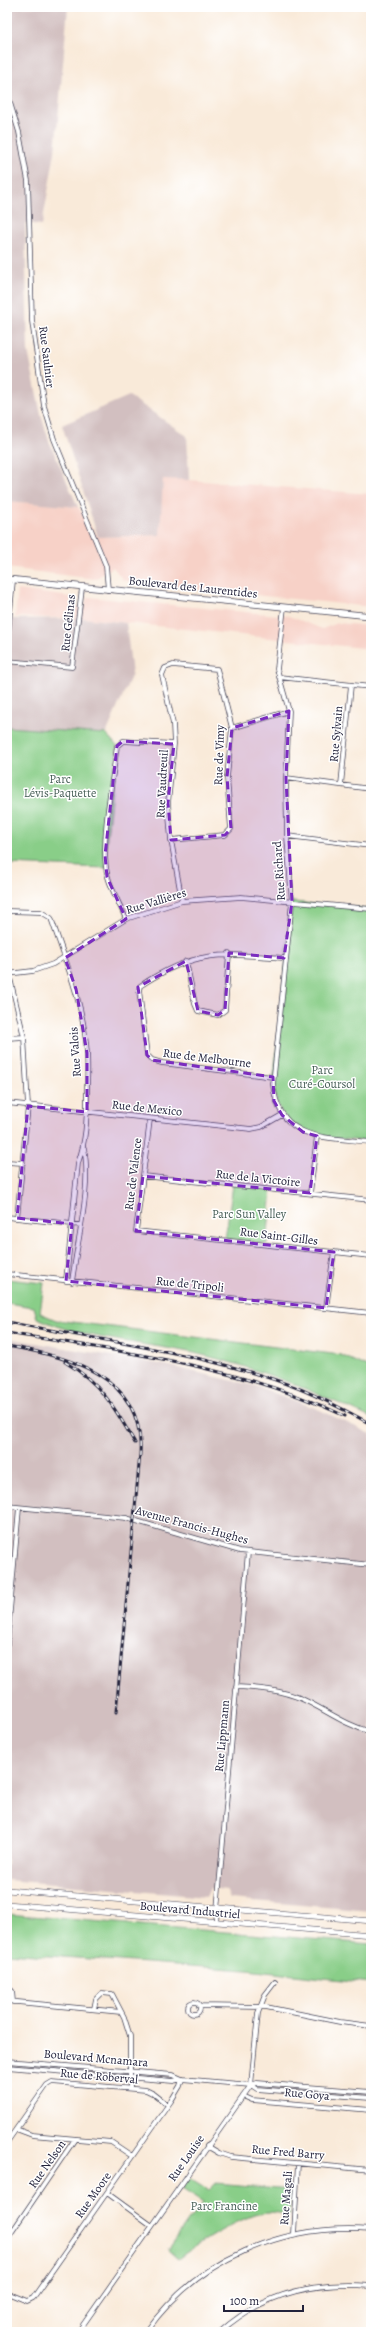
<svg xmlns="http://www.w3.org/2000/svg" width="378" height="2339" font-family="Alegreya,serif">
<rect width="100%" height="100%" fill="#fff"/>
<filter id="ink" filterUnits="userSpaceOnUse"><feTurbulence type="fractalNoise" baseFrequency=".025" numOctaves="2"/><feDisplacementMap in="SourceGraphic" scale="8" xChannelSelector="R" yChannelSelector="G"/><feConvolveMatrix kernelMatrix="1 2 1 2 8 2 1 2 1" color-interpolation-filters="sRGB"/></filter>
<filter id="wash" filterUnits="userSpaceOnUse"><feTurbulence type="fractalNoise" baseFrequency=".012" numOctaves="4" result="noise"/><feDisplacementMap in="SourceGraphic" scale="16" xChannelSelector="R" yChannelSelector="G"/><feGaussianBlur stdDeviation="0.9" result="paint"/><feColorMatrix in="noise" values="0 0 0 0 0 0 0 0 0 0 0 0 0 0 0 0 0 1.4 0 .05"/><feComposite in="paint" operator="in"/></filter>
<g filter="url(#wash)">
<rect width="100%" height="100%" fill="#f9ead9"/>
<path fill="#f7d1c7" d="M163 478 371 494V607L137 583 123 580 113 567 95 579 7 568V501L78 507 98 537 159 535Z
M18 590 71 597V606L85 607 87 597 289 616 322 629 338 623 371 626V649L82 618 15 617Z"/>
<path fill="#d2bfc0" d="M7 7H68L55 152 42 225 25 223 26 274 28 351 41 415 49 441 78 507 7 501Z
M129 396 187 436 189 480 163 479 160 535 98 537 62 425Z
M82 618 126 623 132 674 106 734 7 728V619Z
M7 1338 165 1365 256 1386 320 1410 371 1434V1911L230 1899 226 1890 210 1888 206 1897 7 1880Z"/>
<path fill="#89ce88" stroke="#567862" d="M7 727 106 734 117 746 105 855 106 868 7 864Z
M292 902 371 909V1142C325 1136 279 1141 273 1084Z
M233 1185 272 1189 267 1244 225 1239Z
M7 1279 44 1283 40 1313 56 1320 341 1355 371 1369V1418C313 1391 257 1367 194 1353 151 1344 97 1340 57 1326L37 1318 34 1307 7 1303Z
M7 1914 371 1944V1983L246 1970 7 1953Z
M190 2178 209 2190 215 2184 291 2190 289 2214C282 2214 275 2212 268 2212 246 2213 195 2245 178 2259L168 2250 202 2202 182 2189Z"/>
</g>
<g filter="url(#ink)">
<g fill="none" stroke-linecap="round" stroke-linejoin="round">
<defs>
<path id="minor" d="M7 93 19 132 28 181 32 321 44 406 54 439 106 566 108 590
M284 607 277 669 289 711 286 778 287 836 292 902 273 1084C279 1142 325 1137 371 1142
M7 644 13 580
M7 661 72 667 82 588
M279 677 371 687
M232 728 289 711
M286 778 371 789
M341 785 351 685
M287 836 371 846
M171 840 225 835 231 829 227 777 232 728 217 669 173 665 165 668 162 675 173 724 174 744 168 803 171 840 182 901
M7 911 41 912 51 918C66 962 84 1006 87 1053 88 1068 87 1082 87 1096 87 1119 86 1141 78 1163L66 1281
M126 919C120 905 112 891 108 877 99 847 113 778 117 746L123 741 174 744
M186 961 195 1004 198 1011 218 1015 225 1010 229 953
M7 974 33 971 53 964 126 919 182 901 241 897 371 909
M9 974 24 1037 28 1106 17 1218
M7 1038 24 1037
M273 1077 162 1063 152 1060 147 1055 139 990 140 986C194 950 222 953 284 958
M7 1103 251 1129 261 1127 282 1115
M150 1119 136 1231 371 1256
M7 1162 23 1163
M143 1176 371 1200
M310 1193 317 1136
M7 1217 81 1225
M7 1274 371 1313
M72 1282C77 1241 92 1187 84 1148
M326 1308 334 1252
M7 1506 126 1518 240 1551 371 1565
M7 1644 19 1508
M236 1687C259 1688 281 1690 302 1699 326 1710 345 1725 371 1732
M216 1922 248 1552
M7 1987 12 1991 13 2002
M7 2001 121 2012
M188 2008a6 6 0 1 1 12 0a6 6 0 1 1-12 0Z
M199 2006 266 2007 340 2022 371 2026
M94 2009 96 1999 102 1993 112 1994 124 2017 130 2036V2088
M7 2061 173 2075 182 2079
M7 2067 173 2081 182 2079 251 2085 257 2083 371 2092
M251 2085 257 2089 371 2098
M243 2096 252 2100 371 2110
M16 2129 32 2135 111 2142 132 2156
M7 2142 47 2085 52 2082 146 2090 154 2094 168 2105
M207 2146 219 2153 231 2157 371 2170
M107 2193 151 2225
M294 2234 298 2163
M7 2239 75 2139
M7 2293 27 2301 33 2298 171 2101 180 2086 182 2079
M78 2332 251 2085 258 2013 265 1995 275 1982
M146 2332C197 2259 283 2223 371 2230
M220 2332C262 2294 315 2281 371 2286"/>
<path id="tertiary" d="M7 1890 371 1921
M7 1904 371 1935"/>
<path id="secondary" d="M7 579 371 616"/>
</defs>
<use href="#minor" stroke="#424053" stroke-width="5.5"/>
<use href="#tertiary" stroke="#424053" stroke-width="6"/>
<use href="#secondary" stroke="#424053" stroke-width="7"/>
<use href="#minor" stroke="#fff" stroke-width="4"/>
<use href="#tertiary" stroke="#fff" stroke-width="5"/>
<use href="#secondary" stroke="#fff" stroke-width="5.5"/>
<defs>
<path id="rail" d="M7 1322C103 1341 202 1352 295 1387 321 1397 346 1411 371 1424
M7 1333C125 1352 236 1365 345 1416
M7 1346C68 1356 145 1375 140 1454L116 1712
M65 1362C101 1383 115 1408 135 1443"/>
</defs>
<use href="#rail" stroke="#22223b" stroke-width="3"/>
<use href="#rail" stroke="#fff" stroke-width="1.5" stroke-dasharray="4.5" stroke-linecap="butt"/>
</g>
</g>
<path fill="#7b2cbf" fill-opacity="0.2" stroke="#7b2cbf" stroke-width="3" stroke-dasharray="8 5" stroke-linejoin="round" d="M289 711 286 778 292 902 284 958 229 953 225 1010 218 1015 198 1011 186 961 138 987 147 1055 152 1060 273 1077 274 1101 282 1115 303 1132 317 1136 310 1193 143 1176 136 1231 334 1252 326 1308 66 1281 72 1224 17 1218 28 1106 87 1112V1053L76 989 65 958 126 919 107 877 105 855 117 746 123 741 174 744 168 803 171 840 225 835 231 829 227 777 232 728Z"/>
<g text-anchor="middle" stroke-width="3" stroke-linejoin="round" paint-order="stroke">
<g font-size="12" fill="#22223b" stroke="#fff">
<text transform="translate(47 357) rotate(83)" y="4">Rue Saulnier</text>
<text transform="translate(193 587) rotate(6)" y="4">Boulevard des Laurentides</text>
<text transform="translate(68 623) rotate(-84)" y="4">Rue Gélinas</text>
<text transform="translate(336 734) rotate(-85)" y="4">Rue Sylvain</text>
<text transform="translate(219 755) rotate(-88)" y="4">Rue de Vimy</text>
<text transform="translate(162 784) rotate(-87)" y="4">Rue Vaudreuil</text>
<text transform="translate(279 871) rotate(-94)" y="4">Rue Richard</text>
<text transform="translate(156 901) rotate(-17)" y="4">Rue Vallières</text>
<text transform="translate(75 1052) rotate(-94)" y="4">Rue Valois</text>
<text transform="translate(207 1058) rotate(7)" y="4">Rue de Melbourne</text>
<text transform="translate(147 1108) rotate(6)" y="4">Rue de Mexico</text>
<text transform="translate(133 1174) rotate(-83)" y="4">Rue de Valence</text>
<text transform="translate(258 1178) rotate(6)" y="4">Rue de la Victoire</text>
<text transform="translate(279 1236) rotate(7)" y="4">Rue Saint-Gilles</text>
<text transform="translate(190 1284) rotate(6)" y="4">Rue de Tripoli</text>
<text transform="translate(192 1525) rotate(15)" y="4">Avenue Francis-Hughes</text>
<text transform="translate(222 1736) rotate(-85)" y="4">Rue Lippmann</text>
<text transform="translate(190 1910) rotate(5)" y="4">Boulevard Industriel</text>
<text transform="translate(96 2058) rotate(5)" y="4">Boulevard Mcnamara</text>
<text transform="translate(99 2076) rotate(5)" y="4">Rue de Roberval</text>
<text transform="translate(307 2094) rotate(5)" y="4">Rue Goya</text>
<text transform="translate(288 2152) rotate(5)" y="4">Rue Fred Barry</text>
<text transform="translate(186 2158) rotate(-55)" y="4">Rue Louise</text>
<text transform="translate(47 2164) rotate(-55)" y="4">Rue Nelson</text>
<text transform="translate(93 2195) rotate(-55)" y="4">Rue Moore</text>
<text transform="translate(286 2198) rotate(-86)" y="4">Rue Magali</text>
</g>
<g font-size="12" fill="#465e56" stroke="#fff">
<text x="60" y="783">Parc<tspan x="60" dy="14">Lévis-Paquette</tspan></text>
<text x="322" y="1074">Parc<tspan x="322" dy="14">Curé-Coursol</tspan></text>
<text x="249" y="1218">Parc Sun Valley</text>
<text x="224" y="2210">Parc Francine</text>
</g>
</g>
<rect width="378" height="2339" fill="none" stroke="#fff" stroke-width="24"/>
<path d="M224 2305v6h79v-6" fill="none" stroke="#22223b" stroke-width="2"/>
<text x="230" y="2305" font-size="12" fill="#22223b" stroke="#ffffff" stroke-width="3" paint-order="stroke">100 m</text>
</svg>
